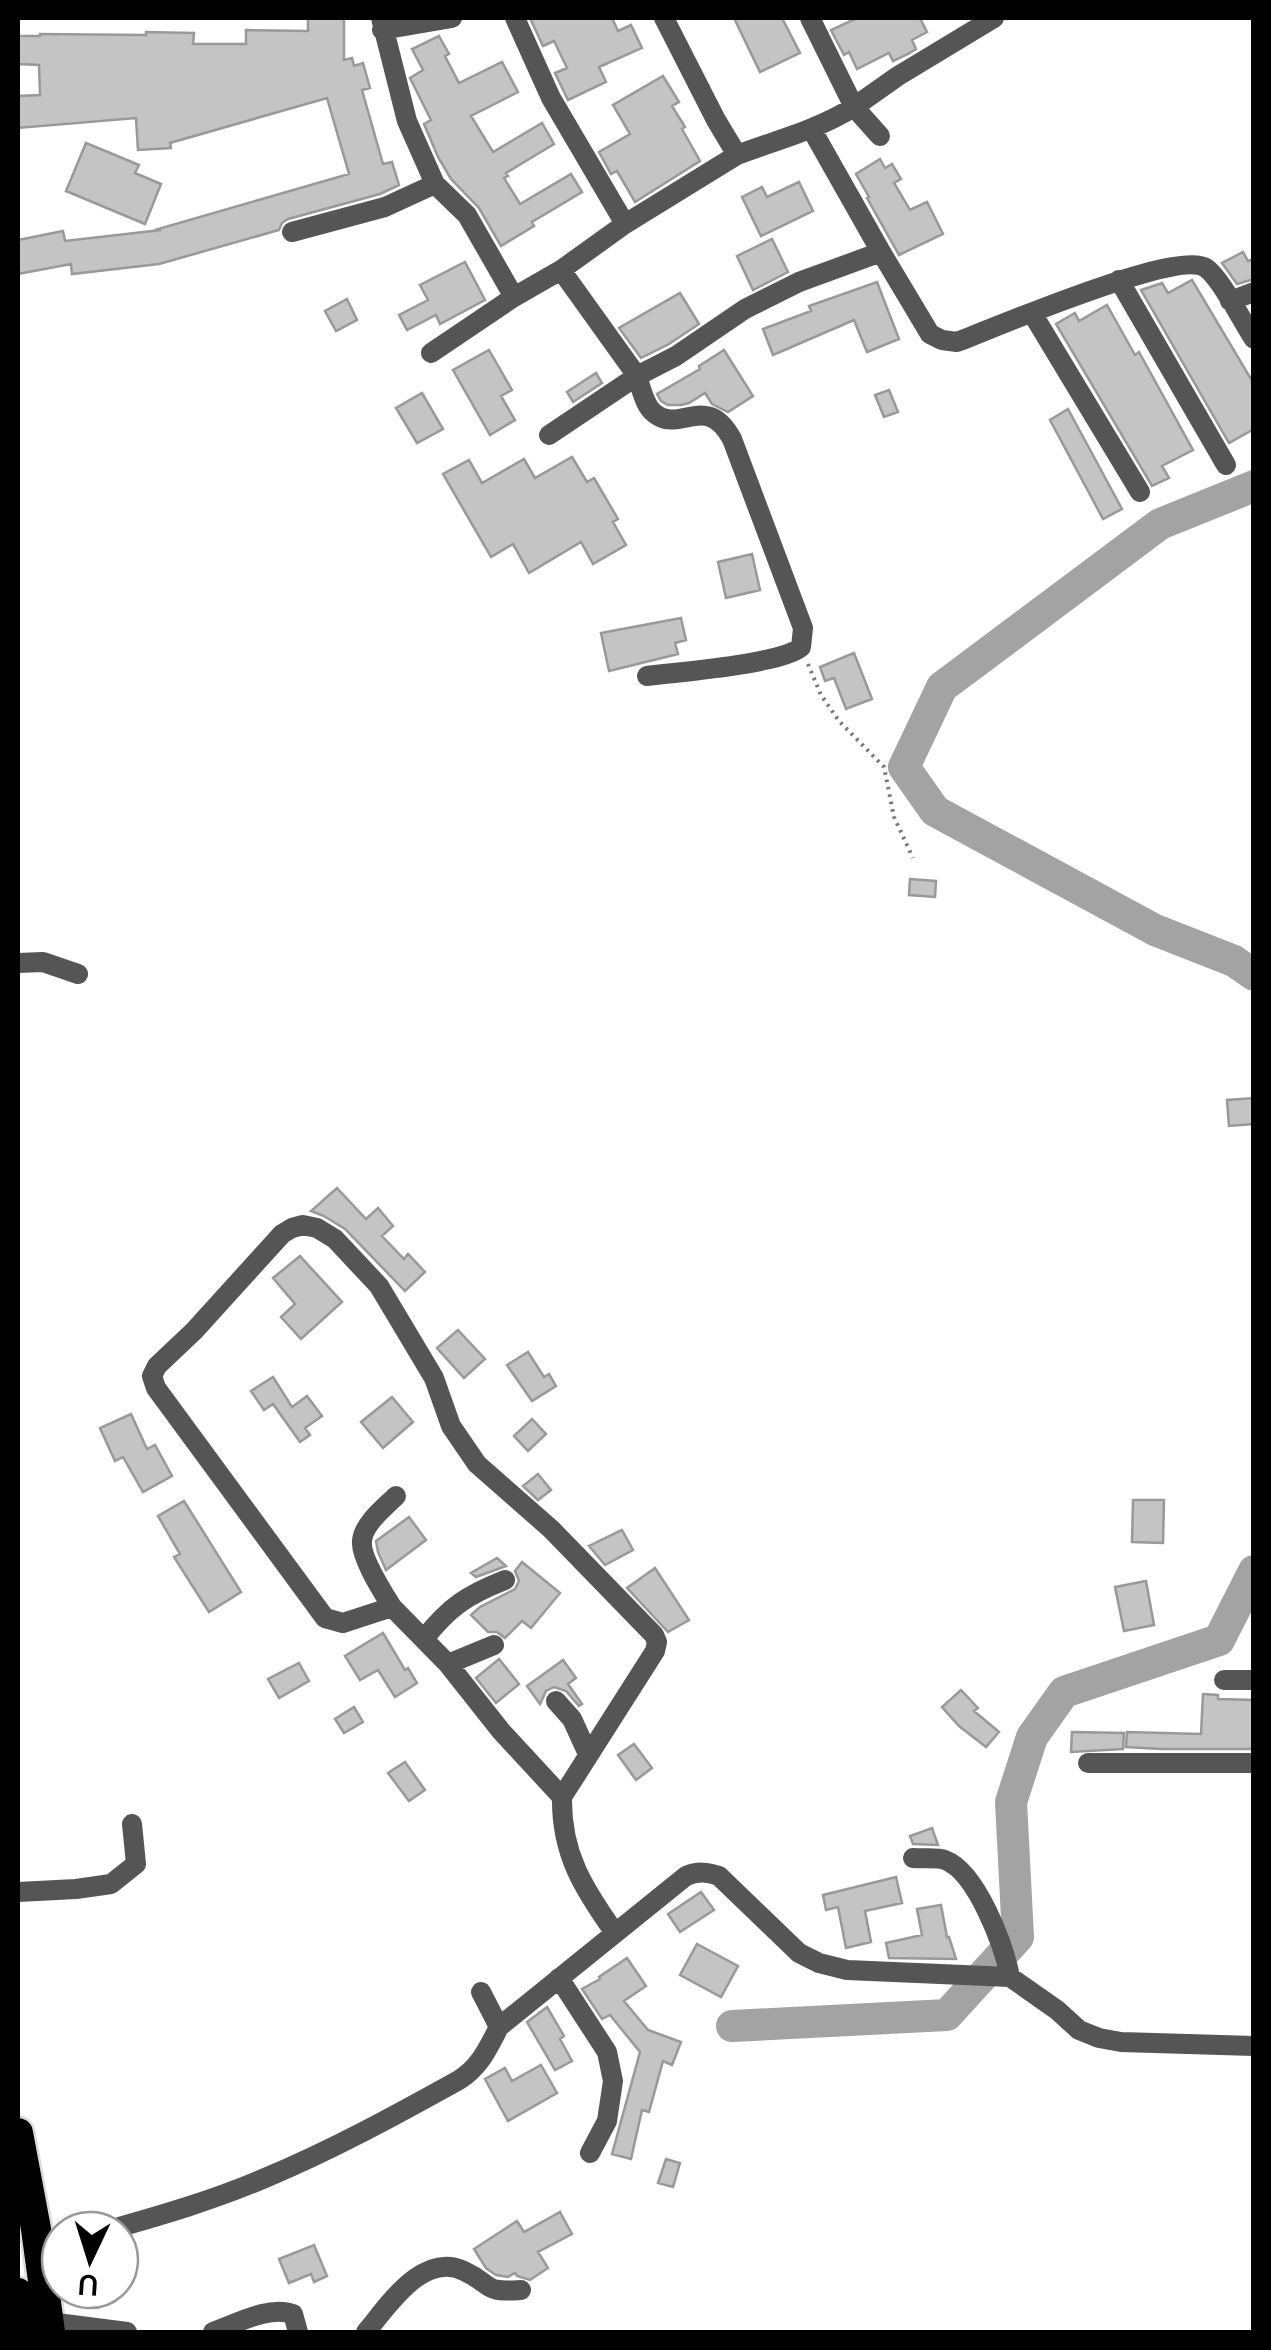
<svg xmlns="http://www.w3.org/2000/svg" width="1271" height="2350" font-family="Lato,sans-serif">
<rect width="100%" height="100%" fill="#fff"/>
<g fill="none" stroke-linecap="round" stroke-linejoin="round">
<path stroke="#a3a3a3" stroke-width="32" d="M1254 486 1160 524 942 687 904 767 935 811 1155 930 1234 961 1254 975
M732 2026 947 2015 1018 1937 1011 1802 1032 1737 1064 1692 1219 1640 1254 1571"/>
</g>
<path fill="#c4c4c4" stroke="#999" stroke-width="2.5" d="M308 18H344V60L352 58 354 66 363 63 370 88 362 90 383 164 392 162 399 185 380 194 288 219 282 223 279 230 159 264 72 274 71 264 18 274V240L63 231 65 241 161 230 158 229 349 174 327 98 170 143 171 148 138 150 136 118 18 128V96L40 95 39 65 18 64V36H40V34L146 35V32L194 33 193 44H246V30L308 31Z
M530 18H612L618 31 631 25 642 48 599 67 606 82 568 100 555 73 567 68 554 41 543 46Z
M734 18H782L800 53 760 72Z
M857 18H920L927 32 912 40 916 49 908 54 893 61 889 53 857 69 849 52 844 55 831 30Z
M439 36 449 54 445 56 459 83 502 62 518 92 471 116 493 152 542 123 554 144 506 173 508 176 504 178 520 204 571 174 582 192 532 222 534 226 501 246 479 208 451 179 438 157 424 124 431 120 410 78 423 70 412 49Z
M663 76 679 102 672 106 685 127 682 129 700 161 635 202 617 171 611 174 599 152 630 134 613 105Z
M86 143 139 165 135 173 161 184 145 224 66 191Z
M880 159 885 168 892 164 901 179 894 183 910 210 927 202 943 234 899 255 867 198 869 197 856 174Z
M799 182 813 211 761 236 742 197 762 187 767 197Z
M772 239 788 272 753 290 737 256Z
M1243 252 1248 261 1254 259V279L1237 284 1222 263Z
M465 262 485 300 440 324 436 315 407 330 399 315 428 300 420 285Z
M1192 280 1254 384V429L1229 443 1141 290 1162 283 1168 293Z
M877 282 899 339 867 352 854 320 773 355 763 329 811 311 809 306Z
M680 293 699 324 669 344 641 358 619 328Z
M347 299 357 320 336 331 325 311Z
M1107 305 1135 355 1139 352 1193 450 1162 466 1169 478 1152 486 1056 324 1075 313 1079 321Z
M489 350 512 390 501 396 515 420 490 435 453 370Z
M724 350 753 396 728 412 712 404 705 393 689 403 681 405H668L661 401 657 394 700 369 699 366Z
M596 373 602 383 573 402 567 392Z
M889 390 898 412 884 417 875 395Z
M422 393 443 429 417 443 396 408Z
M1068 409 1122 509 1103 519 1050 420Z
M572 457 587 482 594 478 618 519 613 522 626 545 593 564 581 542 529 573 513 544 491 557 443 474 469 460 482 483 524 459 535 478Z
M752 554 760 590 726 598 718 562Z
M681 618 686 640 675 643 678 654 609 671 601 633Z
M854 653 872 699 846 709 834 678 825 681 820 667Z
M910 879 936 881 935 897 909 895Z
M1254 1098V1124L1229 1126 1227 1100Z
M337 1188 366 1219 378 1208 393 1226 382 1236 404 1259 408 1254 425 1272 405 1291 345 1229 324 1216 311 1211Z
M300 1256 342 1302 301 1339 281 1317 295 1304 273 1278Z
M458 1330 485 1359 464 1378 437 1348Z
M528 1352 544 1377 549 1374 556 1386 532 1401 507 1365Z
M273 1377 292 1407 307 1396 322 1416 305 1428 310 1435 300 1442 273 1404 264 1410 251 1391Z
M392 1397 413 1422 383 1448 361 1422Z
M131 1414 147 1449 155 1445 172 1476 143 1492 123 1457 115 1461 100 1428Z
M532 1419 546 1434 528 1451 514 1436Z
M538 1474 551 1490 538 1500 523 1486Z
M1133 1500H1164L1163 1543 1132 1542Z
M184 1501 241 1592 209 1612 174 1557 180 1554 158 1516Z
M409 1517 426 1540 386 1570 378 1552 376 1541Z
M622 1530 633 1550 605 1565 589 1546Z
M497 1558 506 1566 476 1577 471 1573Z
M522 1562 560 1593 531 1628 522 1621 505 1638 497 1632H488L471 1615 480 1607 515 1589 519 1581 515 1571Z
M655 1568 689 1620 668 1632 627 1588Z
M1146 1581 1154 1625 1124 1631 1115 1587Z
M383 1633 405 1670 408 1668 417 1683 395 1697 378 1670 360 1680 345 1656Z
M499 1659 519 1684 496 1703 476 1678Z
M563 1660 576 1678 568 1684 582 1704 579 1706 566 1691 554 1687 546 1691 540 1704 527 1686Z
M299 1663 309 1681 279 1698 268 1679Z
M961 1690 978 1708 974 1711 999 1732 986 1747 959 1726 942 1707Z
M1203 1694 1218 1695V1699L1254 1700V1749H1161L1126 1747 1127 1732 1201 1734Z
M354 1707 363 1722 344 1733 335 1719Z
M1072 1732 1124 1733 1123 1749 1071 1752Z
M634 1744 652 1768 636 1780 618 1755Z
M405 1762 425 1790 409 1801 388 1773Z
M932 1828 938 1845 913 1844 910 1836Z
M896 1877 902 1903 865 1911 871 1942 846 1948 838 1907 826 1910 823 1895Z
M701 1892 714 1910 680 1932 668 1914Z
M941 1905 947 1937H949L956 1959 889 1958 886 1943 922 1935 917 1909Z
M697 1944 738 1966 721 1997 680 1975Z
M627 1958 646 1986 624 2001 648 2030 681 2042 672 2065 663 2061 649 2112 642 2110 631 2159 612 2154 640 2052 610 2015 602 2019 582 1989 600 1979 599 1977Z
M547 2007 564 2036 560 2039 572 2061 555 2070 527 2022Z
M541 2065 557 2093 508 2121 485 2079 505 2068 512 2081Z
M666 2159 680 2163 673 2187 658 2183Z
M560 2212 572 2234 538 2252 548 2268 530 2280 517 2276 515 2273 508 2277 496 2275 486 2268 474 2249 517 2221 524 2232Z
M314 2245 327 2276 314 2282 311 2274 289 2283 279 2259Z"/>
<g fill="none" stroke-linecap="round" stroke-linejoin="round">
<defs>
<path id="highway" d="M18 2133 36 2229 50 2332
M18 2293 22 2332"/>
</defs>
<use href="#highway" stroke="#dbdbdb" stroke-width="35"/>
<path stroke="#777" stroke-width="4" stroke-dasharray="2.5 5" stroke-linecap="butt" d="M808 664 821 695 839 721 884 767 894 817 913 858"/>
<path stroke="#555" stroke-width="20" d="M381 18 407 121 435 184 467 215 514 297 561 270 637 376 676 356 745 309 799 282 881 252 812 130
M515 18 551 98 625 224 561 270
M664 18 716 120 737 155C777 140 817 130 854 107L810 18
M382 30 452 18
M880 136 854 107 898 76 994 18
M625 224 737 155
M292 232 385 207 435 184
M881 252 930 334 942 340 957 342C994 328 1178 249 1206 268 1221 278 1243 323 1254 339
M1119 280 1226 465
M1230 301 1254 292
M1032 313 1140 492
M431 353 514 297
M549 435 637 376C641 387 644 405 654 413 680 435 706 391 732 439L803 628 801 647C782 664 678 672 647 676
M18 963 43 962 78 974
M392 1607C384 1594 360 1557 362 1541 363 1524 385 1507 396 1496
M424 1639C449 1607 467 1595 505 1580
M448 1664 494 1645
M1224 1680H1254
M556 1701 572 1719 588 1754
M1088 1763H1254
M562 1797 501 1731 448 1664 392 1607 343 1623 325 1618 156 1388 152 1376 157 1366 194 1331 282 1234 292 1228 303 1225 317 1228 335 1239 379 1286 434 1378 451 1426 477 1464 551 1529 654 1635 657 1642 655 1651 562 1797C561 1853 583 1888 615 1933
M913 1858C922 1859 937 1857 945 1860 977 1872 1004 1946 1010 1977
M18 1892 76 1889 111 1884 136 1864 132 1824
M559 1978 607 2052 613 2081 607 2121 590 2153
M481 1992 499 2027
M109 2230C162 2215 214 2200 265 2178 332 2150 396 2115 459 2080 480 2067 488 2048 499 2027L686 1876C698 1871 707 1872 719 1876L799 1953 819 1963 847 1970 1010 1977 1057 2010 1079 2030 1099 2038 1121 2042 1254 2046
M49 2322 127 2332
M213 2332C236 2324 269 2305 293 2314L298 2332
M366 2332C388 2306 423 2251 464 2271 494 2285 482 2293 521 2290"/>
<use href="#highway" stroke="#000" stroke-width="30"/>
</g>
<rect width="1271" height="2350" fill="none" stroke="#000000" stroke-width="40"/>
<g transform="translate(90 2260) rotate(184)"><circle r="48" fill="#ffffff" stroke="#999999" stroke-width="2.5"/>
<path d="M0-8L18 38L0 25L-18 38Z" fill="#000000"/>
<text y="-15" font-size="28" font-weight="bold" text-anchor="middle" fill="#000000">U</text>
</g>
</svg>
